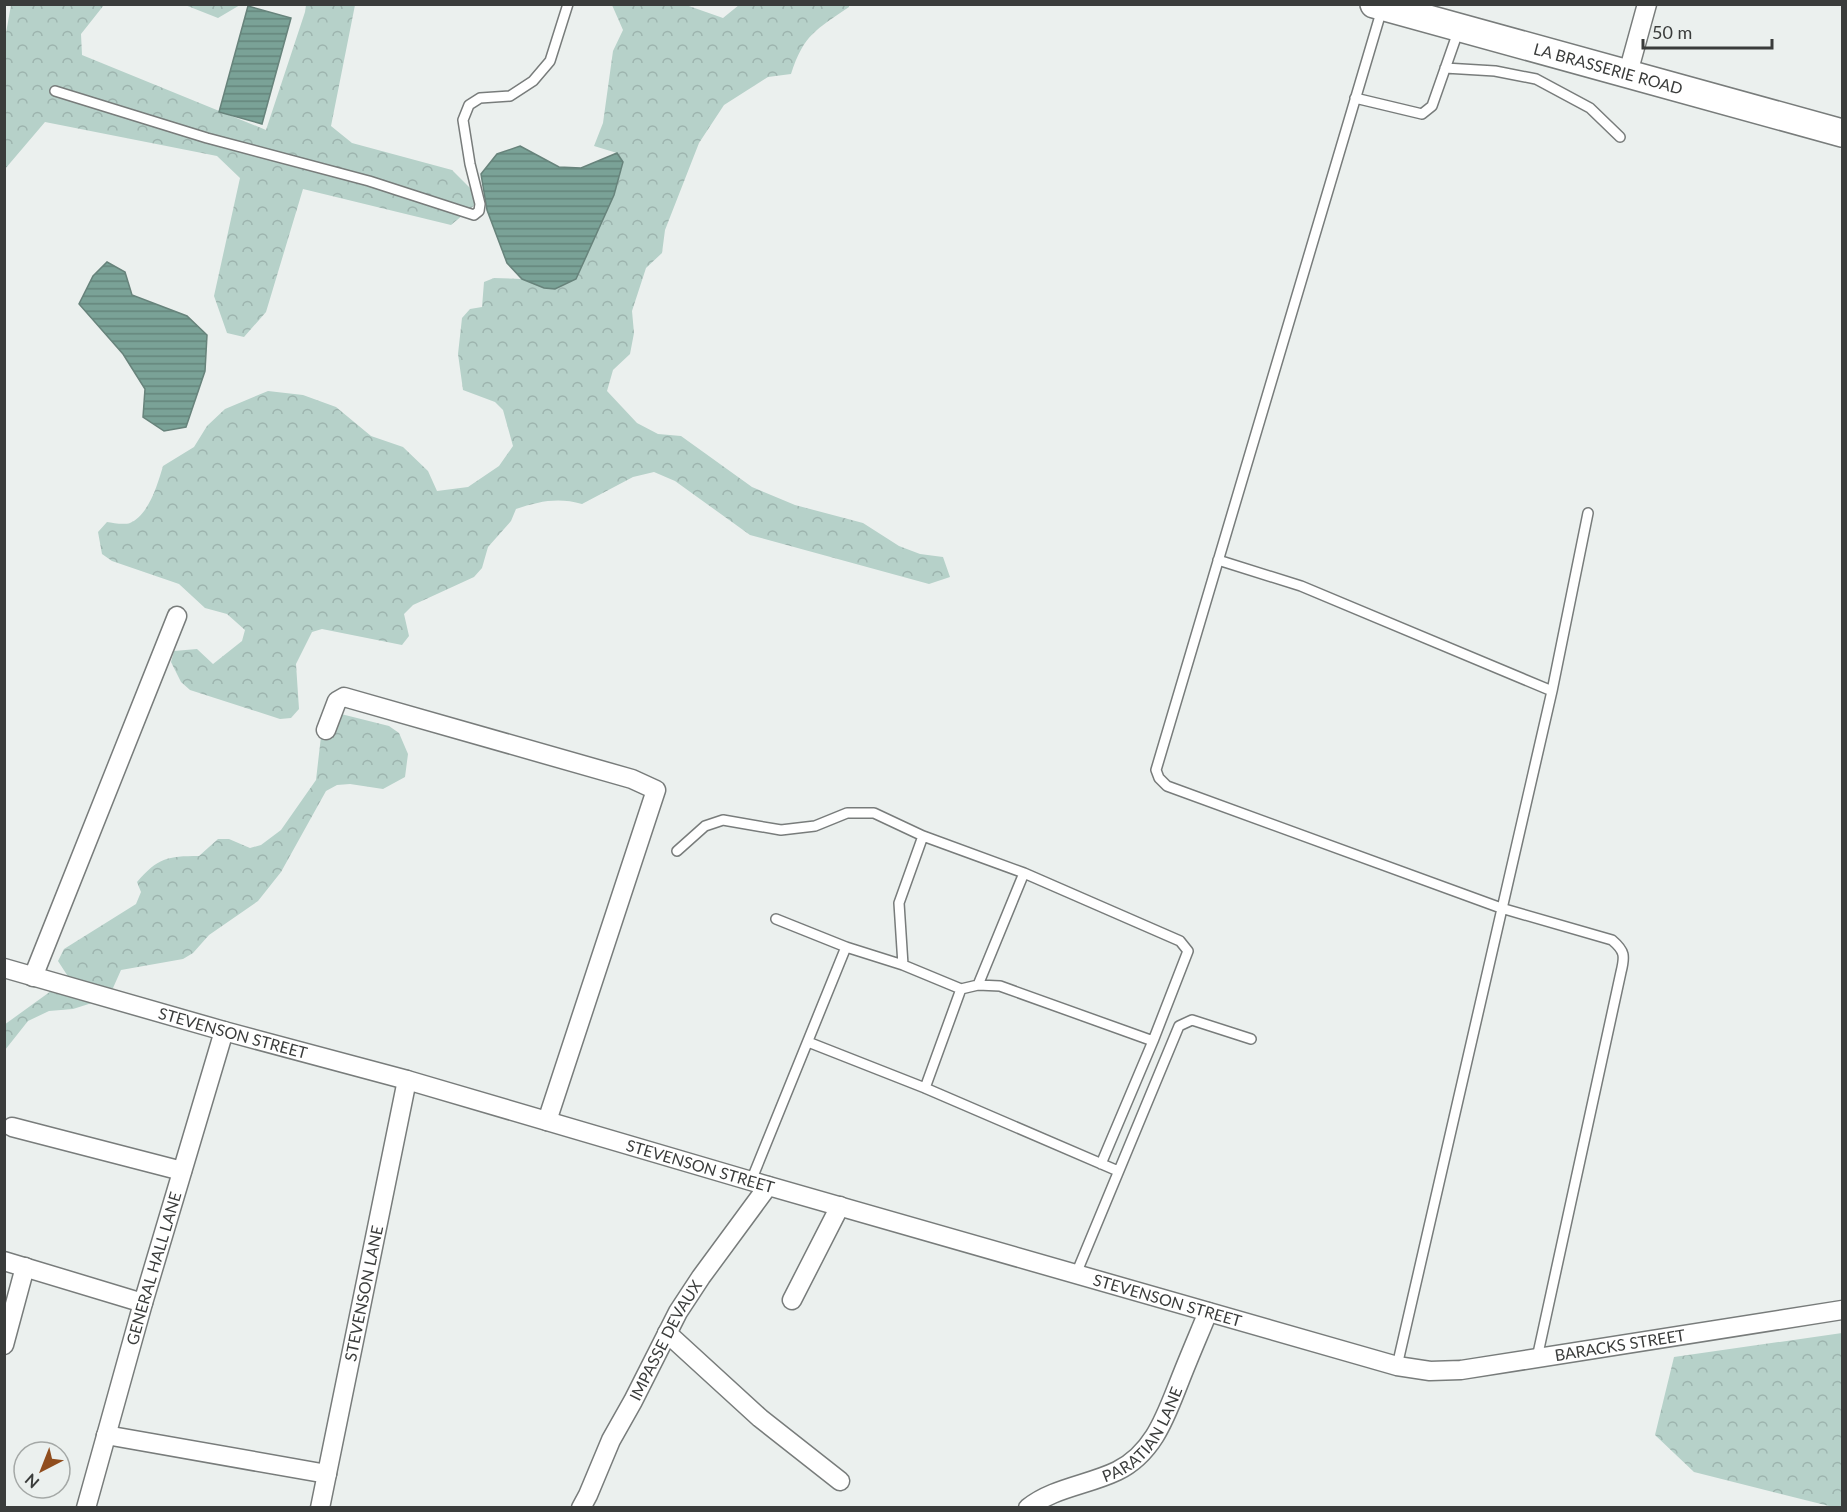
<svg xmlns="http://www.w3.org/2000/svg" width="1847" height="1512" font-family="Lato,sans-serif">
<defs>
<pattern id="forest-crowns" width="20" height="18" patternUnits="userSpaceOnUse" patternTransform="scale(1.5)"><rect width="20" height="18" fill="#b6d1c9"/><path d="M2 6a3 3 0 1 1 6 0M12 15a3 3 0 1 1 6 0" fill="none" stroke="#9db4ae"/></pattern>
<pattern id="water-rules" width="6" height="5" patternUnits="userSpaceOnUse" patternTransform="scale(1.5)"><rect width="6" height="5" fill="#7aa297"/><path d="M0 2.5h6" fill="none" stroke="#65857c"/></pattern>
</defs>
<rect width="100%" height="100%" fill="#ebf0ee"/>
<path fill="url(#forest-crowns)" d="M11 5H104L81 34 82 55 266 130 305 12 306 5H355L331 126 352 143 452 170 475 193 476 204 451 225 303 189 266 312 244 337 227 333 214 296 240 178 217 156 45 122 5 169 4 44Z
M185 5H240L218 18Z
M612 5H686L723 18 739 5H849V7C816 30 804 34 791 74L768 77 724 105 699 143 665 230 662 253 646 268 632 311 634 333 630 354 613 370 607 391 637 423 658 434 681 436 752 487 795 505 863 523 899 546 920 554 943 557 950 577 929 584 750 535 675 481 654 472 633 477 582 504C559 497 539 501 516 509L511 521 488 547 482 568 474 577 413 605 404 614 409 636 402 645 322 629 312 632 296 664 299 709 291 718 280 719 190 690 181 682 171 662 174 651 197 649 213 664 242 641 245 630 227 614 205 608 179 584 112 561 102 554 98 532 107 522C113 523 124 525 130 523 149 515 158 483 163 466L194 447 207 426 225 409 268 391 303 395 336 407 371 436 403 447 428 471 437 491 468 487 499 466 513 446 503 410 495 402 463 390 458 354 462 318 470 309 482 307 484 282 494 278 522 279 544 288 555 289 576 279 614 195 623 163 617 153 594 146 603 123 613 51 623 30Z
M333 712 389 726 399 733 408 754 405 777 383 789 350 784 337 785 326 791 281 872 258 901 209 935 193 953 183 959 121 970 113 988 95 1002 73 1009 49 1011 28 1021 5 1050 4 1025 69 978 58 961 64 949 136 904 141 892 137 882C158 858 167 856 199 856L218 839H229L250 848 261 845 281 830 316 780 323 719Z
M1842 1333V1507H1833L1694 1472 1655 1435 1674 1357Z"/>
<path fill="url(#water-rules)" stroke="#67837b" stroke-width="1.5" d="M248 6 291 18 262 124 219 112Z
M520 146 559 167 581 168 617 153 623 162 614 195 576 279 555 289 544 288 522 279 507 263 487 210 481 174 497 154Z
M107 262 125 272 132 295 187 316 207 335 205 371 186 427 164 431 143 417 145 389 123 354 79 304 93 276Z"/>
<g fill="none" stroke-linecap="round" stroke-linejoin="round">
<defs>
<path id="lane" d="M1382 9 1156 770 1159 778 1167 786 1501 908 1612 940C1625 951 1625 956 1621 972L1537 1358
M1445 68 1495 71 1536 79 1590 108 1620 137
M55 91 207 138 369 181 474 215 479 211 480 204 470 164 463 120 469 105 480 98 510 96 533 81 550 61 568 4
M1355 98 1422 114 1432 106 1459 29
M1218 560 1301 586 1552 691
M677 851 705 826 723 820 781 830 815 826 847 813H874L923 836
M776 919 846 947 903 965 961 989 978 985 1000 986 1153 1041
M903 965 899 903 923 836 1024 873 1180 941 1188 951 1153 1041 1101 1164
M978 985 1024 873
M808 1042 925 1088 1118 1171
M925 1088 961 989
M751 1181 846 947
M1076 1274 1179 1026 1192 1020 1251 1039
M1397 1366 1552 691 1588 513"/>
<g id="street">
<path d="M1628 73 1647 4"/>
<path d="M326 730 337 701 344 697 632 779 656 790 547 1121"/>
<path id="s1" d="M4 968 224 1031 407 1080 751 1181 1397 1366 1430 1371 1461 1370 1842 1310"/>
<path d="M33 977 177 616"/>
<path d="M12 1127 182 1171"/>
<path d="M4 1261 143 1303"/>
<path d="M792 1300 840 1206"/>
<path d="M667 1333 760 1418 840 1481"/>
<path d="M4 1345 25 1267"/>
<path d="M106 1435 327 1474"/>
<path id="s2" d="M86 1508 143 1303 224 1031"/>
<path id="s3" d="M320 1508 407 1080"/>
<path id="s4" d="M581 1508 588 1495 611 1440 633 1401 678 1312 701 1277 768 1186"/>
<path id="s5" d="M1028 1508C1053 1488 1088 1485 1117 1471 1154 1453 1166 1415 1180 1380 1189 1357 1199 1334 1208 1312"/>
</g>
<g id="secondary">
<path id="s6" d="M1374 4 1842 133"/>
</g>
</defs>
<use href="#lane" stroke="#787c7b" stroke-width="12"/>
<use href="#street" stroke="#787c7b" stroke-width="21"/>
<use href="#secondary" stroke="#787c7b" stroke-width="30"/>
<use href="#lane" stroke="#fff" stroke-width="9"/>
<use href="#street" stroke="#fff" stroke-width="18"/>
<use href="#secondary" stroke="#fff" stroke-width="27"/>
</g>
<g text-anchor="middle" stroke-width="6" stroke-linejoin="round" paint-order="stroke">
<g font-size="16" fill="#3a3c3b" stroke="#ebf0ee">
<text dy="6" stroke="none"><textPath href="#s6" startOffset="243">LA BRASSERIE ROAD</textPath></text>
<text dy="6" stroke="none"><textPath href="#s1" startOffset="238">STEVENSON STREET</textPath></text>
<text dy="6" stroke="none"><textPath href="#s1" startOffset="724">STEVENSON STREET</textPath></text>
<text dy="6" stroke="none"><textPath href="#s2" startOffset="249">GENERAL HALL LANE</textPath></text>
<text dy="6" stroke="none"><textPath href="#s3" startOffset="219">STEVENSON LANE</textPath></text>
<text dy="6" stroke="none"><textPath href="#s1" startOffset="1210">STEVENSON STREET</textPath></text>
<text dy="6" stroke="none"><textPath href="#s4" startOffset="188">IMPASSE DEVAUX</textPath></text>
<text dy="6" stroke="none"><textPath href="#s1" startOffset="1674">BARACKS STREET</textPath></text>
<text dy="6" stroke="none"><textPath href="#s5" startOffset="142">PARATIAN LANE</textPath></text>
</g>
</g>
<rect width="1847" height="1512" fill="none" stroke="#3a3c3b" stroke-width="12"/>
<g transform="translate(42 1470) rotate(222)"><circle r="28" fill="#ebf0ee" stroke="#a4a8a6" stroke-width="1.5"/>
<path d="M0-4.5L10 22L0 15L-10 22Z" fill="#904d1e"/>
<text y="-9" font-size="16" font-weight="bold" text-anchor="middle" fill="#3a3c3b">N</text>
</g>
<path d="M1643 39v9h129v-9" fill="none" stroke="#3a3c3b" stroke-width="3"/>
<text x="1652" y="39" font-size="18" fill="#3a3c3b" stroke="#ebf0ee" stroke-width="4.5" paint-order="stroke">50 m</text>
</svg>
